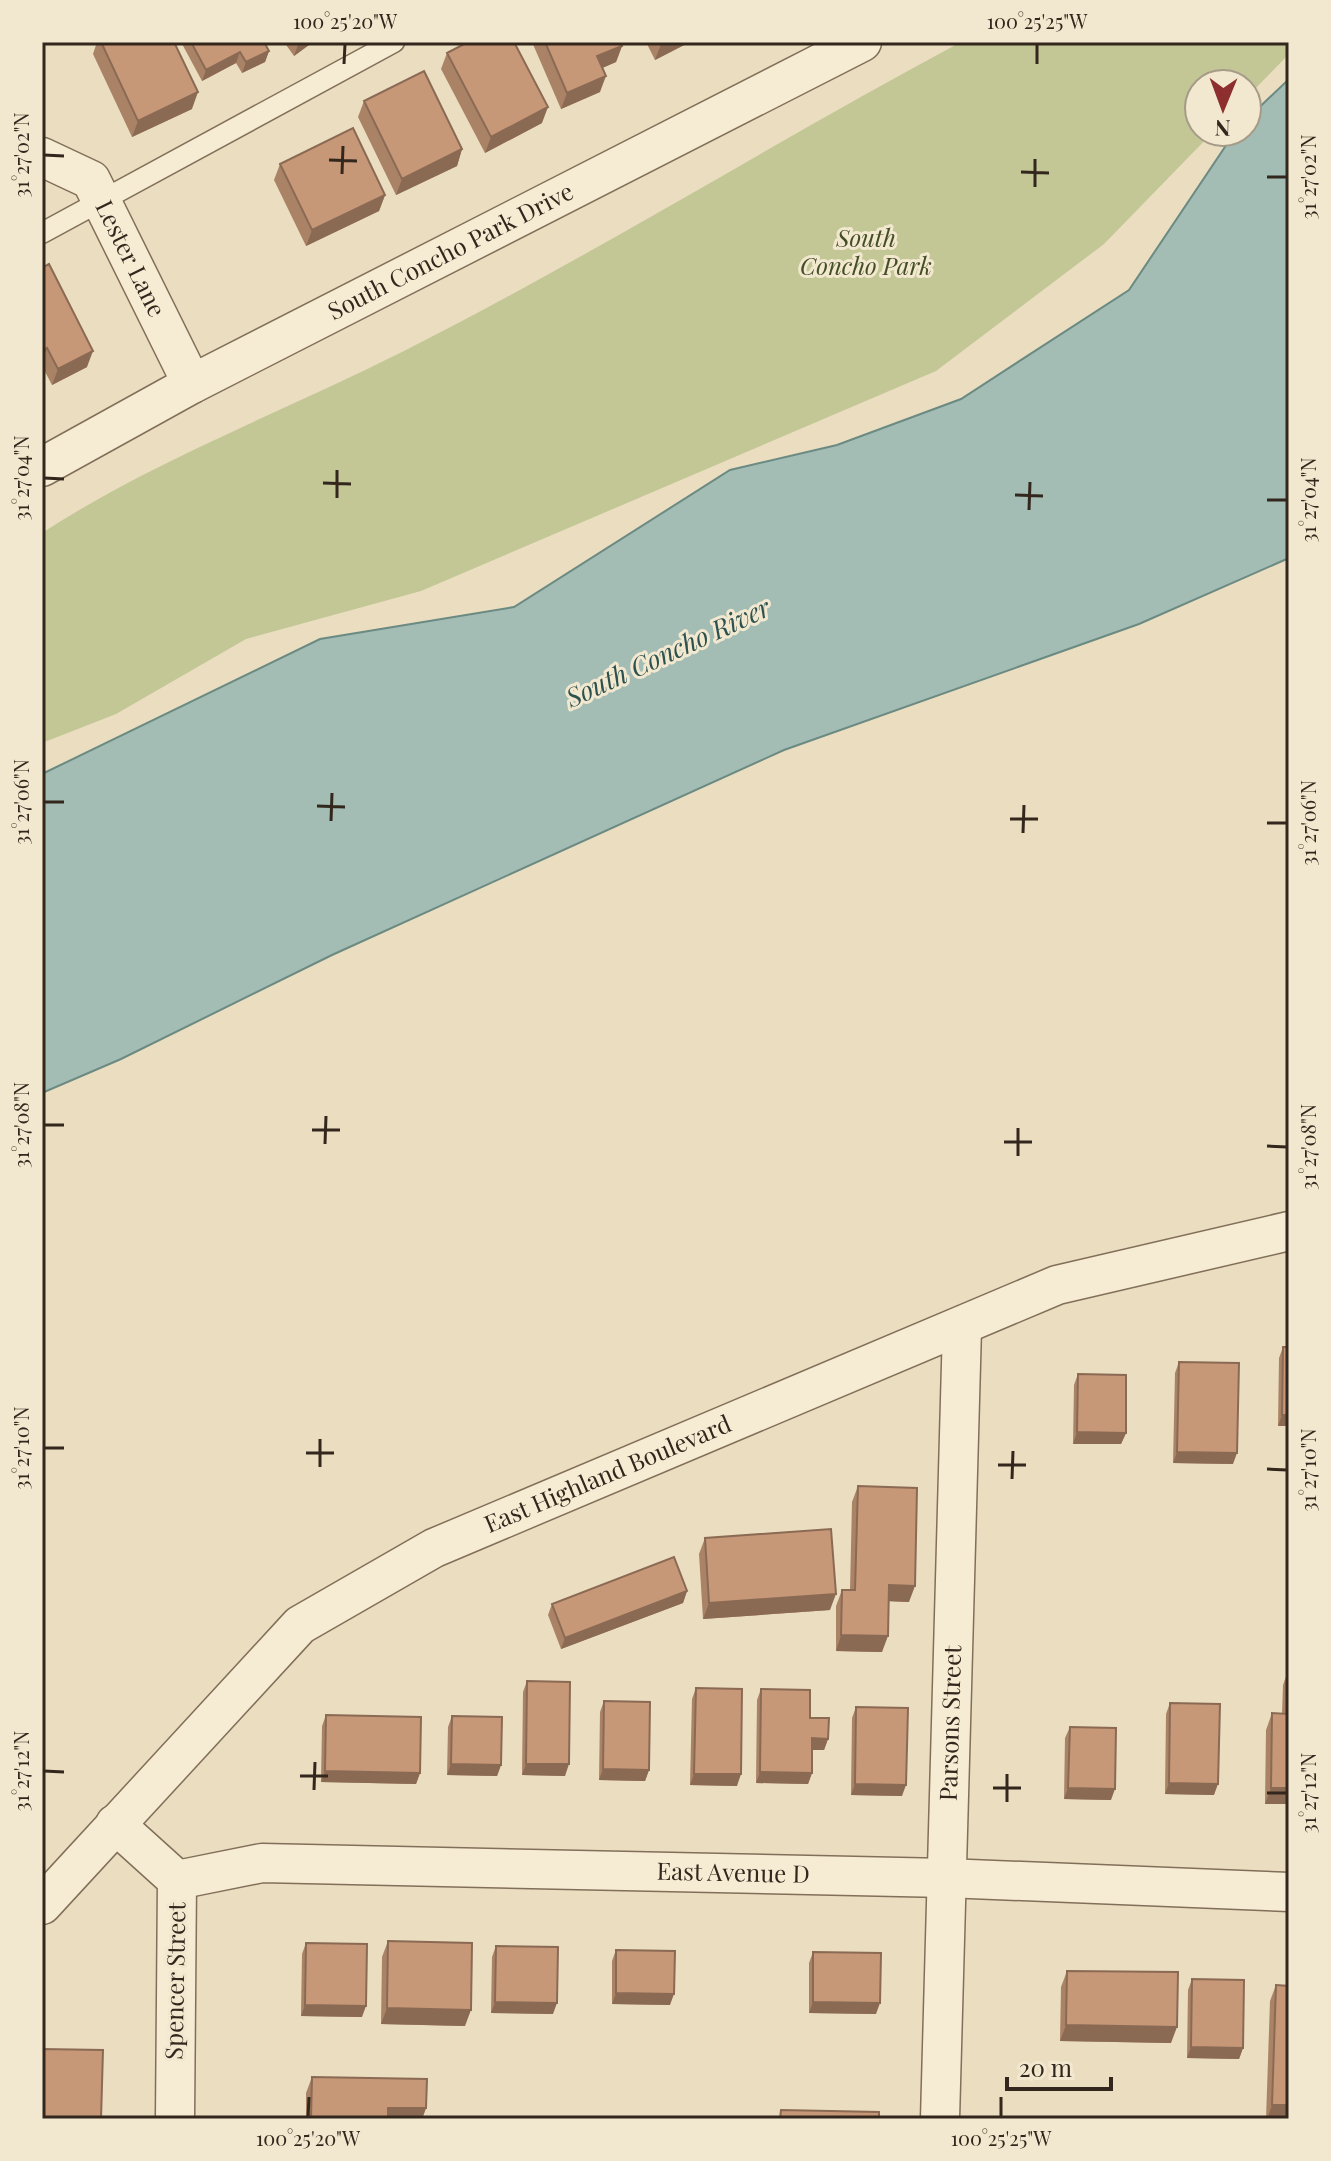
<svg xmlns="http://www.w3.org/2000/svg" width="1331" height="2161" font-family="'Playfair Display',serif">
<rect width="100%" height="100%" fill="#eaddc0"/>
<path fill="#c2c795" d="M961 42H1289V54L1247 97V84H1199V132H1213L1104 244 936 371 421 591 246 639 116 714 42 743V533C156 459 283 412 404 351 594 255 774 142 961 42Z"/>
<path fill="#a3bdb5" stroke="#6b8a82" stroke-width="2" d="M1289 79V558L1139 624 784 750 332 955 121 1059 42 1093V774L320 639 514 607 730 470 837 445 961 399 1129 290 1235 132H1247V119Z"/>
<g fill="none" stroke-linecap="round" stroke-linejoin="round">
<defs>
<path id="service" d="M42 233 394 42"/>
<g id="minor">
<path id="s1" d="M42 157 91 180 192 384"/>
<path id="s2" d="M42 467 192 384 862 42"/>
<path d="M115 1824 177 1880 175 2119"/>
<path id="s3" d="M177 1880 262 1863 946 1878 1289 1892"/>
<path id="s4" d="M42 1905 300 1625 434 1548 1057 1285 1289 1231"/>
<path id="s5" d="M940 2119 962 1328"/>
</g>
</defs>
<use href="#service" stroke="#826f59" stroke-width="23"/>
<use href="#minor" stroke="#826f59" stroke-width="41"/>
<use href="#service" stroke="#f6ebd3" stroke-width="20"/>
<use href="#minor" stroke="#f6ebd3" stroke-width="38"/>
</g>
<path fill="#aa8367" d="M97 42H174L192 109 132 137 93 54Z
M181 42H264L269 51 265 62 242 73 236 63 202 81Z
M284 42H313L294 56Z
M532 42H620L622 46 616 62 602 68 600 92 561 109Z
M646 42H690L655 60Z
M447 53 542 123 485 153 441 69Z
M364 101 462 149 457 166 396 195 358 117Z
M280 164 385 195 379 211 306 246 274 180Z
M42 268 87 367 52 385 42 366Z
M1283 1347H1289V1426H1278L1279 1358Z
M1179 1362 1233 1464 1173 1463 1175 1373Z
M1078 1374 1126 1433 1121 1444H1073L1074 1385Z
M858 1486 909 1602 889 1601 882 1652 836 1651V1606L842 1590H850L852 1502Z
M705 1538 830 1610 703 1619 699 1554Z
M687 1591 683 1603 561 1649 548 1615 552 1604Z
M1289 1668V1804H1265L1266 1730 1272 1713 1282 1714 1283 1685Z
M527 1681 565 1776 522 1775 523 1692Z
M696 1688 737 1786 690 1785 692 1699Z
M761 1689 810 1718 828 1739 824 1750H812V1773L808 1784 756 1783 757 1700Z
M604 1701 649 1770 645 1781 599 1780 600 1712Z
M1170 1703 1214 1795 1165 1794 1166 1714Z
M856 1707 902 1796 851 1795 852 1718Z
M326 1715 420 1773 416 1784 321 1782 322 1726Z
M452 1716 501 1765 497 1776 447 1775 448 1727Z
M1070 1727 1111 1800 1064 1799 1065 1738Z
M388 1941 465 2026 381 2024 382 1957Z
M306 1943 362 2017 301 2016 302 1954Z
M496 1946 553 2014 491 2013 492 1957Z
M616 1950 670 2005 612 2004V1961Z
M813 1952 876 2014 809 2013V1963Z
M1067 1971 1171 2043 1060 2041 1061 1987Z
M1192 1979 1243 2048 1239 2059 1187 2058 1188 1990Z
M1276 1985 1289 2119H1266L1270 2001Z
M312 2077 426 2108 422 2119H306V2093Z"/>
<path fill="#8b6a54" d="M299 42H313L294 56Z
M665 42H690L655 60 661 44Z
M622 46 616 62 591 73 597 56Z
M269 51 265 62 242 73 246 62Z
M240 52 236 63 202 81 206 70Z
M606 76 600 92 561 109 567 93Z
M198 92 192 109 132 137 138 121Z
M548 107 542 123 485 153 491 137Z
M462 149 457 166 396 195 402 179Z
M385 195 379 211 306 246 312 230Z
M47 348 42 362V351Z
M93 351 87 367 52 385 58 369Z
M1282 1415H1289V1426H1278Z
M1077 1432 1126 1433 1121 1444H1073Z
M1177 1452 1237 1453 1233 1464 1173 1463Z
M889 1585 915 1586 909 1602 883 1601Z
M687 1591 683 1603 561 1649 565 1638Z
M836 1594 830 1610 703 1619 709 1603Z
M841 1635 888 1636 882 1652 836 1651Z
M812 1738 828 1739 824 1750H808Z
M451 1764 501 1765 497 1776 447 1775Z
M526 1764H569L565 1776 522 1775Z
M603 1769 649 1770 645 1781 599 1780Z
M325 1771 420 1773 416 1784 321 1782Z
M760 1772 812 1773 808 1784 756 1783Z
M694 1774H741L737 1786 690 1785Z
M1169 1783 1218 1784 1214 1795 1165 1794Z
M855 1784 906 1785 902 1796 851 1795Z
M1068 1788 1115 1789 1111 1800 1064 1799Z
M1271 1788H1289V1804H1265Z
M616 1993 674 1994 670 2005 612 2004Z
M495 2002 557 2003 553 2014 491 2013Z
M813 2002 880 2003 876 2014 809 2013Z
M305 2005 366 2006 362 2017 301 2016Z
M387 2008 471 2010 465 2026 381 2024Z
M1066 2025 1177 2027 1171 2043 1060 2041Z
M1191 2047 1243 2048 1239 2059 1187 2058Z
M1272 2105H1289V2119H1267Z
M388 2108H426L422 2119H384Z"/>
<path fill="#c69878" stroke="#8b6a54" stroke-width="2" d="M101 42H174L198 92 138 121Z
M191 42H264L269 51 246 62 240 52 206 70Z
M468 42H514L548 107 491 137 447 53Z
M545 42H620L622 46 597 56 606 76 567 93Z
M424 71 462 149 402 179 364 101Z
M353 128 385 195 312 230 280 164Z
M49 264 93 351 58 369 47 348 42 351V268Z
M1283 1347H1289V1415H1282Z
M1179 1362 1239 1363 1237 1453 1177 1452Z
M1078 1374 1126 1375V1433L1077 1432Z
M858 1486 917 1488 915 1586 889 1585 888 1636 841 1635 842 1590H855Z
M831 1529 836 1594 709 1603 705 1538Z
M674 1557 687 1591 565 1638 552 1604Z
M1289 1668V1788H1271L1272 1713 1288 1714Z
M527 1681 570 1682 569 1764H526Z
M696 1688 742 1689 741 1774H694Z
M761 1689 810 1690V1718H829L828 1739 812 1738V1773L760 1772Z
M604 1701 650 1702 649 1770 603 1769Z
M1170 1703 1220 1704 1218 1784 1169 1783Z
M856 1707 908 1708 906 1785 855 1784Z
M326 1715 421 1717 420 1773 325 1771Z
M452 1716 502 1717 501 1765 451 1764Z
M1070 1727 1116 1728 1115 1789 1068 1788Z
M388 1941 472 1943 471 2010 387 2008Z
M306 1943 367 1944 366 2006 305 2005Z
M496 1946 558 1947 557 2003 495 2002Z
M616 1950 675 1951 674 1994 616 1993Z
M813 1952 881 1953 880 2003 813 2002Z
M1067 1971 1178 1972 1177 2027 1066 2025Z
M1192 1979 1244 1980 1243 2048 1191 2047Z
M1276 1985 1289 1986V2105H1272Z
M42 2049 103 2050 101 2119H42Z
M312 2077 427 2079 426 2108H388V2119H311Z
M781 2110 879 2112V2119H780Z"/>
<path fill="none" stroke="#33271d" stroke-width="3" d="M344 64 345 44M1037 64V44M44 155 64 156M329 160 357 161M1021 172 1049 173M342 174 343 146M1267 177H1287M1035 187V159M44 478 64 479M323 483 351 484M1015 495 1043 496M337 498V470M1267 500H1287M1029 510 1030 482M44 802H64M317 806 345 807M1010 819H1038M331 821 332 793M1267 823H1287M1023 833 1024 805M44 1125H64M312 1130H340M1004 1142H1032M325 1144 326 1116M1267 1146 1287 1147M1018 1156V1128M44 1448H64M306 1453H334M998 1465H1026M320 1467V1439M1267 1469 1287 1470M1012 1479 1013 1451M44 1771 64 1772M300 1776H328M993 1788H1021M314 1790 315 1762M1267 1793H1287M1007 1802V1774M308 2117 309 2097M1001 2117V2097"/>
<g text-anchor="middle" stroke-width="6" stroke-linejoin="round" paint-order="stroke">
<g font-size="24" font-style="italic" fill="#444e25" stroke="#f2e8cf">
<text x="866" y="247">South<tspan x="866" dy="28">Concho Park</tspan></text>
</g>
<g font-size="24" fill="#33271d" stroke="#f2e8cf">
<text dy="8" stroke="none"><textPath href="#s2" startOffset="462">South Concho Park Drive</textPath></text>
<text dy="8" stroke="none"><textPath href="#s1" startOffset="142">Lester Lane</textPath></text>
<text dy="8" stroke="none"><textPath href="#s4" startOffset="724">East Highland Boulevard</textPath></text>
<text dy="8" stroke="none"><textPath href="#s5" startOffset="396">Parsons Street</textPath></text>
<text dy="8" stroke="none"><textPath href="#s3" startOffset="558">East Avenue D</textPath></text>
<text transform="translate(176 1981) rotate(-89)" y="8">Spencer Street</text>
</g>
<g font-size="26" font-style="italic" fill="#2d514f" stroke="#f2e8cf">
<text transform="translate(668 653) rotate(-25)" y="9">South Concho River</text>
</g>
</g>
<rect width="1331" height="2161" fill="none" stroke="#f2e8cf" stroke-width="88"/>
<g transform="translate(1223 108) rotate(181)"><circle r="38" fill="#f2e8cf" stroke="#a69b88" stroke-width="2"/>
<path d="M0-6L14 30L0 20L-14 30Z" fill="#8d2e2f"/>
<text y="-12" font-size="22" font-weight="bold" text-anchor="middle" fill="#33271d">N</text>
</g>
<path d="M1007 2077v12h104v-12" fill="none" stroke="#33271d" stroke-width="4"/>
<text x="1019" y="2077" font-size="24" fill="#33271d" stroke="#f2e8cf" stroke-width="6" paint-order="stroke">20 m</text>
<rect x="44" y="44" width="1243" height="2073" fill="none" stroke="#33271d" stroke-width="3"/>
<g font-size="20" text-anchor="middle" fill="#33271d">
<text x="345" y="29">100°25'20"W</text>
<text x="1037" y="29">100°25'25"W</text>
<text transform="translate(22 155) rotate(-90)" y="7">31°27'02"N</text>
<text transform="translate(1309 177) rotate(-90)" y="7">31°27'02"N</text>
<text transform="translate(22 478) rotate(-90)" y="7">31°27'04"N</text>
<text transform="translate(1309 500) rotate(-90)" y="7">31°27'04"N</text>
<text transform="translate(22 802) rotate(-90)" y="7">31°27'06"N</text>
<text transform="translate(1309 823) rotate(-90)" y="7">31°27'06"N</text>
<text transform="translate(22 1125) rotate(-90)" y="7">31°27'08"N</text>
<text transform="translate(1309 1147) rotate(-90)" y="7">31°27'08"N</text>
<text transform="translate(22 1448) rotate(-90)" y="7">31°27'10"N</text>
<text transform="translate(1309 1470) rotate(-90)" y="7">31°27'10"N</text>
<text transform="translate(22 1771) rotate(-90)" y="7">31°27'12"N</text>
<text transform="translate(1309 1793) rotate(-90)" y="7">31°27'12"N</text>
<text x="308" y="2146">100°25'20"W</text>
<text x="1001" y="2146">100°25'25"W</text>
</g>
</svg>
